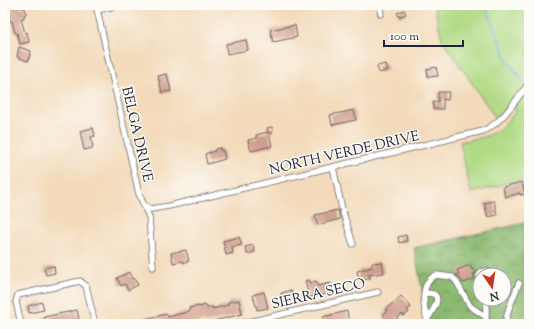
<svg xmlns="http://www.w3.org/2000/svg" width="534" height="329" font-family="'Sorts Mill Goudy',serif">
<defs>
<pattern id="forest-crowns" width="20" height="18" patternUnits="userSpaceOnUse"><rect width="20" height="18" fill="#8cba72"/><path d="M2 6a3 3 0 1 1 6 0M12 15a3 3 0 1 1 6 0" fill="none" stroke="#72975f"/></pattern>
</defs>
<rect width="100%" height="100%" fill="#fdfcf7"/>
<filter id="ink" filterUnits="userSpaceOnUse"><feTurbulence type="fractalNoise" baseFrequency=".025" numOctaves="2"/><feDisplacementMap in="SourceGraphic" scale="8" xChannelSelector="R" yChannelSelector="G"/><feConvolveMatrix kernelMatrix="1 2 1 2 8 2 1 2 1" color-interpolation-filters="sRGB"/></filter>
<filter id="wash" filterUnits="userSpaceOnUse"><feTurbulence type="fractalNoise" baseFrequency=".012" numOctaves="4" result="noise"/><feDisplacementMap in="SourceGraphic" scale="16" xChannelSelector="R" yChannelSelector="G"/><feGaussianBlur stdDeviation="0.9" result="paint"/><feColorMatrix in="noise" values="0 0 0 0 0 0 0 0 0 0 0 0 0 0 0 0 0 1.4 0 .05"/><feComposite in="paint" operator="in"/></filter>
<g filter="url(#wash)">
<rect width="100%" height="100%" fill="#f3daba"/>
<path fill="#b1da85" stroke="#6a7e60" d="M434 5H529V156L526 163 528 178 471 193 460 142C490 136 496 136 516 111L514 97 497 120 442 39Z"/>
<path fill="url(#forest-crowns)" stroke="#576e56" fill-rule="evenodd" d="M529 222V324H429L414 248ZM480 275H504V299H480Z"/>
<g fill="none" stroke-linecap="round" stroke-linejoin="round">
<path stroke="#78a8e2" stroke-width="1.5" d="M485 5 507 60 526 86"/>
</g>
<g id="blocks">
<path fill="#cf9f8c" d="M6 5H21L22 8H25L26 14 24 15V18L21 19 25 33 27 32 29 42 20 44 17 33H15L12 21H9Z
M404 10 406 14 399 17 397 13Z
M295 25 297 37 273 42 270 30Z
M246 40 248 50 227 54 226 44Z
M19 47 31 51 28 61 17 57Z
M386 64 388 70 379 73 377 66Z
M436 67 438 76 428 77 427 69Z
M167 74 171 91 162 93 158 76Z
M438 92H449L448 100 443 99V109H433V102H438Z
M354 110 356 120 332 125 330 115Z
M272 127 273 132 269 133 272 146 251 151 248 140 257 138 256 135 268 132 267 128Z
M93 128 95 136 91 137 93 148 84 150 80 131Z
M220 148 221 151 223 150 225 159 207 164 205 154 215 151V149Z
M522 182 525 194 520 195V193L505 197 503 187Z
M494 201 497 215 488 217 484 203Z
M338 210 340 219 318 225 315 215Z
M406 235 407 241 399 243 398 237Z
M239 237 242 245 232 247 233 253 226 255 223 241Z
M253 245 255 252 247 254 245 247Z
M186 250 189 261 183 263V261L173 263 171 253Z
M382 262 384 273 369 275 370 279 359 280 357 271 372 267V263Z
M470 265 472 270 474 269 476 273 473 274 475 279 463 283 461 279 456 275 459 274 457 270Z
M54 266 55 273 46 275 44 268Z
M129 272 132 279 134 278 138 285 128 290 125 284 121 286 117 278Z
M309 280 310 283 316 281 318 286 330 283 333 293 309 297 305 281Z
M291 290 293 301 283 303 281 293Z
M264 292 268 308 257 310 253 295Z
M401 296 411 307 407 310 409 312 404 316 402 314 390 324 383 315 387 311 385 310Z
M239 300 242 314 205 323V321L192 324H120V322L133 319 134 321 167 314 168 317 190 311 189 308 199 306V307L206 305 207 308 213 307V309L228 305V302Z
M42 302 44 310 29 313 28 306Z
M77 310 80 324H46L44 317Z
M347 311 349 323 325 324 323 317Z"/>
</g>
</g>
<g filter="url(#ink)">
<use href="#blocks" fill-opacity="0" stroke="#6b6267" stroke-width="1"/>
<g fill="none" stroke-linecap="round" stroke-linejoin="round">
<defs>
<path id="minor" d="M96 5 139 194 149 217 153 267
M379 5 381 14
M97 10 120 5
M333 167 342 209 353 244
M145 206 151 209 169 206 483 131C504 121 515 101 529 83
M480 287 479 276 481 272 487 271 491 275
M425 293C427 293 433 293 435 295 441 300 430 315 427 320
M21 324 16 302 18 295 80 281 86 286 95 324
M240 324 378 292
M428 324C424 309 418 284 436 275L452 277 456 281 470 306 486 317
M486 324V308L488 299
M505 324 509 308 519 283"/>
</defs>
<use href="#minor" stroke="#6b6267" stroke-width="7"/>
<use href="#minor" stroke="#fff" stroke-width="5.5"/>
</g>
</g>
<g text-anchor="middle" stroke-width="3" stroke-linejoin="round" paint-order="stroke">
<g font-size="14" fill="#22223b" stroke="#fdfcf7">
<text transform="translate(138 134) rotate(77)" y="5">BELGA DRIVE</text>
<text transform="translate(344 152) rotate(-13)" y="5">NORTH VERDE DRIVE</text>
<text transform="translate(318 293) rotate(-13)" y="5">SIERRA SECO</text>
</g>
</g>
<rect width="534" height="329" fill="none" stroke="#fdfcf7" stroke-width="20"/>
<g transform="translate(492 287) rotate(167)"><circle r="19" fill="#fdfcf7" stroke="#a5a5ac"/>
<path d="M0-3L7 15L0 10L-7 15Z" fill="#c8321e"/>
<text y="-6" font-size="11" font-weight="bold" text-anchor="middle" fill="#22223b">N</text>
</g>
<path d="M384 40v6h79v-6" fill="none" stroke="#22223b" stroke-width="2"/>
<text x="390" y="40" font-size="12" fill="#22223b" stroke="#fdfcf7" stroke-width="3" paint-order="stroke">100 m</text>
</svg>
